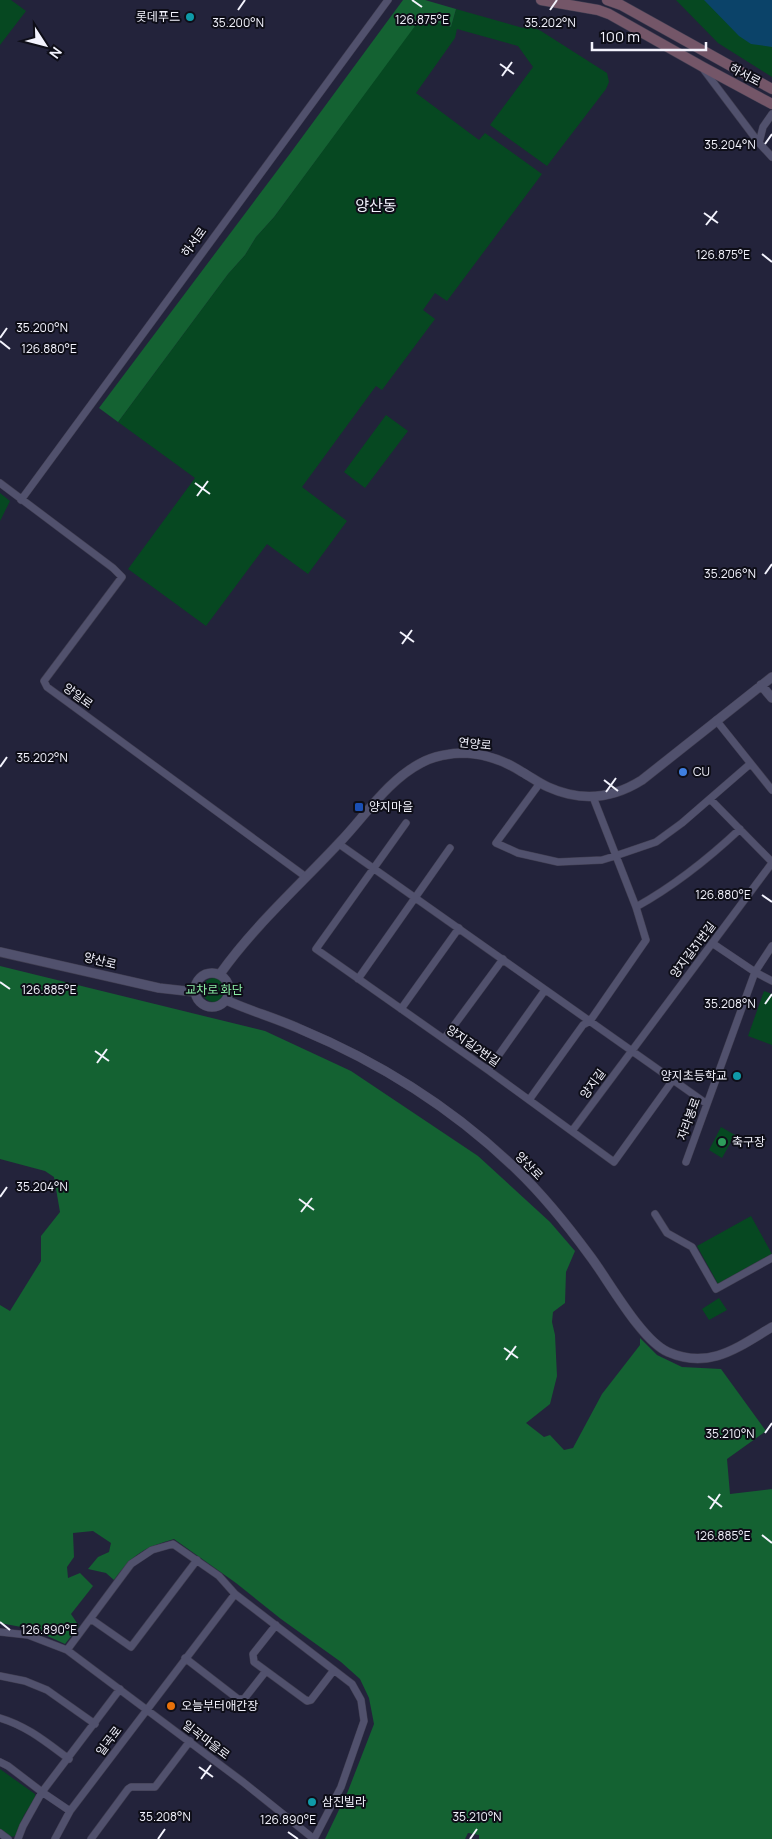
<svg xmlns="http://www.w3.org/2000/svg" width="772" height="1839" font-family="Manrope,'Noto Sans KR',sans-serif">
<rect width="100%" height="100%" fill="#23233b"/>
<path fill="#064821" d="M0 0H11L26 11 0 45Z
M676 0H772V77L718 43Z
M456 9 523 28 527 24 541 31 607 73 609 82 606 89 547 166 490 125 533 67 518 46 457 29 455 38 416 93 479 140 485 133 542 174 447 301 435 293 423 310 435 319 382 390 376 386 302 487 347 521 308 574 267 544 206 626 128 569 195 478 118 422 228 274 245 255 256 237 274 217 415 25 431 21 451 27Z
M386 415 408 431 365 488 344 472Z
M0 493 10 501 0 521Z
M202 990a12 12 0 1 1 24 0a12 12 0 1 1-24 0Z
M764 991 772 994V1045L748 1036Z
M721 1127 735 1135 722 1158 709 1150Z
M751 1216 772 1254 718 1284 697 1246Z
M719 1298 727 1310 709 1320 702 1309Z
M0 1769 35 1794V1799L24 1815 16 1836 9 1837 0 1830Z"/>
<path fill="#146232" d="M403 0H425L456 9 451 27C436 22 431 19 415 26L274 217 256 237 245 255 228 274 118 422 99 408 289 155Z
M0 966 265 1031 351 1071 478 1156 550 1222 575 1251 566 1272 565 1303 553 1312 552 1322 555 1335 557 1376 550 1404 526 1423 544 1437 550 1435 564 1450 573 1448 602 1394 640 1345V1338L657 1355 682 1367 721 1369 766 1431 727 1459 730 1494 772 1489V1839H479V1835L468 1833 465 1839H325L348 1791 374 1724 369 1698 360 1679 341 1662 281 1619 236 1583 174 1539C143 1548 133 1554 114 1580L106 1573 88 1569 98 1557 109 1552 111 1543 93 1531 73 1533 74 1557 67 1567 68 1578 80 1573 93 1586 71 1614 79 1626 65 1644 32 1629 0 1623V1305L10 1311 41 1261V1236L60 1212 54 1177 45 1171 0 1159Z"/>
<path fill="#0b4369" d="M704 0H772V47L751 44 739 36Z"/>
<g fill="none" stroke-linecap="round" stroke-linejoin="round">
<defs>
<path id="minor" d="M704 70 759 143 772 157
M759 143 763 127 772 114
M0 483 113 568 122 577 44 681 47 687 306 877
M21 500 388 0
M716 720 772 790
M540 783 496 843 518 853 558 862 602 860 615 856 656 842 682 823 750 764
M710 799 772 862
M406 823 316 949 488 1070 614 1162 673 1080
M339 844 707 1104
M636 907C674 886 708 859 740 829
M712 943 755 972 772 981
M358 979 450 848
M401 1009 459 928
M444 1039 503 959
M488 1070 545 990
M529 1100 583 1025 590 1021 646 940 636 907 593 797
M572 1131 772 863
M686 1162 755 972 772 946
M655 1214 667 1233 692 1247 716 1289 772 1258
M91 1619 131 1647 197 1560
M276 1625 253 1654 254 1662 307 1701 311 1700 334 1670
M0 1632 28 1635 67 1650 243 1782 314 1839
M67 1650 131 1564 152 1550 173 1544 219 1576 235 1594 352 1684 361 1700 364 1721 341 1787 314 1839
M185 1658 238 1699H244L266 1671
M0 1676 25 1681 47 1690 95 1724
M0 1718C27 1726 46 1742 69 1759
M0 1762 8 1766 42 1792 70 1811
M0 1833 8 1839
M18 1839 23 1826 42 1792 120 1689
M55 1839 70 1811 235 1594
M91 1839 128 1789 131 1787H155L190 1741"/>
<path id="tertiary" d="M761 685 772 698
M0 952 159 988 195 992
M195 990a17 17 0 1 1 34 0a17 17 0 1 1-34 0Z
M220 974C254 926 299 886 340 842 365 816 388 780 421 763 433 756 451 753 465 753 486 754 505 761 522 772 531 777 539 783 548 787 581 802 612 799 642 780L772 677
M226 1000C250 1011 276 1018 300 1029 379 1062 455 1110 517 1170 544 1196 568 1226 590 1256 609 1281 641 1340 668 1352 709 1370 737 1348 772 1327"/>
<path id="secondary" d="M541 0 598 10 609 14 703 67 772 104
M607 0 621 5 772 89"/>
</defs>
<use href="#minor" stroke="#403e51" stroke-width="8"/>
<use href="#tertiary" stroke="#403e51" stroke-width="10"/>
<use href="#secondary" stroke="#403e51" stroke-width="11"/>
<use href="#minor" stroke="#51516d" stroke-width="7"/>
<use href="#tertiary" stroke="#51516d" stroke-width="9"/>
<use href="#secondary" stroke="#745668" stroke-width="10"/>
</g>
<path fill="none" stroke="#f3f3fd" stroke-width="2" d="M412 0 422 7M238 10 245 0M550 10 557 0M500 64 514 74M502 76 512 62M765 144 772 134M704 213 718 223M706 225 717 211M762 254 772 262M0 338 7 328M0 341 10 349M195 483 210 494M197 496 208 481M765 574 772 564M400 632 414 642M402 644 412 630M0 767 7 757M604 780 618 791M606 792 616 778M762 895 772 902M0 982 10 989M765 1004 772 994M95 1051 109 1061M97 1063 107 1049M0 1197 7 1187M299 1199 314 1210M301 1212 312 1198M504 1348 518 1358M506 1360 516 1346M765 1433 772 1423M708 1496 722 1507M710 1509 720 1494M762 1535 772 1543M0 1622 10 1630M199 1767 213 1777M201 1779 211 1765M288 1832 298 1839M158 1839 165 1829M470 1839 477 1829"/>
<g fill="#0f9aa8" stroke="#0e0e18" stroke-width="2">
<circle cx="190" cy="17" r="5"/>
<circle cx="737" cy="1076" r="5"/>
<circle cx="312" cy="1802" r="5"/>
</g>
<circle fill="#3f7fe0" stroke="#0e0e18" stroke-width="2" cx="683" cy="772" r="5"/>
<rect fill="#1a4fb4" stroke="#0e0e18" stroke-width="2" x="354" y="802" width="10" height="10" rx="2.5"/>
<circle fill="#2e9e5b" stroke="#0e0e18" stroke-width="2" cx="722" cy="1142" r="5"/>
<circle fill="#e8710a" stroke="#0e0e18" stroke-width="2" cx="171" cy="1706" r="5"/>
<g text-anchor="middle" stroke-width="4" stroke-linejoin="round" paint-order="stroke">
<g font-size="12" fill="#f3f3fd" stroke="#0e0e18" text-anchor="start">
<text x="180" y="21" text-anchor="end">롯데푸드</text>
<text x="693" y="776">CU</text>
<text x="369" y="811">양지마을</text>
<text x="727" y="1080" text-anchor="end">양지초등학교</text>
<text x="732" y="1146">축구장</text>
<text x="181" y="1710">오늘부터애간장</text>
<text x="322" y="1806">삼진빌라</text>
</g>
<g font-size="12" fill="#f3f3fd" stroke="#0e0e18">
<text transform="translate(745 75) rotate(28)" y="4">하서로</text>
<text transform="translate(194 242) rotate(-54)" y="4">하서로</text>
<text transform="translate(78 696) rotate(36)" y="4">양일로</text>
<text transform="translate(475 744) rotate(6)" y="4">연양로</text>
<text transform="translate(693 950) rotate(-53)" y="4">양지길31번길</text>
<text transform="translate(100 961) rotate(14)" y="4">양산로</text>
<text transform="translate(473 1046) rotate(35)" y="4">양지길2번길</text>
<text transform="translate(593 1084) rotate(-53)" y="4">양지길</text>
<text transform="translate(689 1119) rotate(-70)" y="4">자라봉로</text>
<text transform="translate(529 1166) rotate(46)" y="4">양산로</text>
<text transform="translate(206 1740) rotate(37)" y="4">일곡마을로</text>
<text transform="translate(109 1741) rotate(-53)" y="4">일곡로</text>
</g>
<g font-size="12" fill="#8aeca4" stroke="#0e0e18">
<text x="214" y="994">교차로 화단</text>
</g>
<g font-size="15" fill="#f3f3fd" stroke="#0e0e18">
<text x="376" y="211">양산동</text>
</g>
</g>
<g font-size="12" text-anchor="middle" fill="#f3f3fd" stroke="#0e0e18" stroke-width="4" stroke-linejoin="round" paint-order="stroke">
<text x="422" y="24">126.875°E</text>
<text x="238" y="27">35.200°N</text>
<text x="550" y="27">35.202°N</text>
<text x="730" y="149">35.204°N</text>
<text x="723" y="259">126.875°E</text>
<text x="42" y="332">35.200°N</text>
<text x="49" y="353">126.880°E</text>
<text x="730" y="578">35.206°N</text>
<text x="42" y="762">35.202°N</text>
<text x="723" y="899">126.880°E</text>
<text x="49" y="994">126.885°E</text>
<text x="730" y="1008">35.208°N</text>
<text x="42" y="1191">35.204°N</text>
<text x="730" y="1438">35.210°N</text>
<text x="723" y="1540">126.885°E</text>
<text x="49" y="1634">126.890°E</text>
<text x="165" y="1821">35.208°N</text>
<text x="477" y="1821">35.210°N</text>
<text x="288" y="1824">126.890°E</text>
</g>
<g transform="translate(45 45) rotate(126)" stroke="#0e0e18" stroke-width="4" paint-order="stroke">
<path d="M0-4L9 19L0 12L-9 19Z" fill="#f3f3fd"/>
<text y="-8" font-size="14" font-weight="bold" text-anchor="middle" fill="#f3f3fd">N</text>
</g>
<path d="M592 42v8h114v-8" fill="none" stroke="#f3f3fd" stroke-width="2.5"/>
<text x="600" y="42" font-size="15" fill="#f3f3fd" stroke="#0e0e18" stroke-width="4" paint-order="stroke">100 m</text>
</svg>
